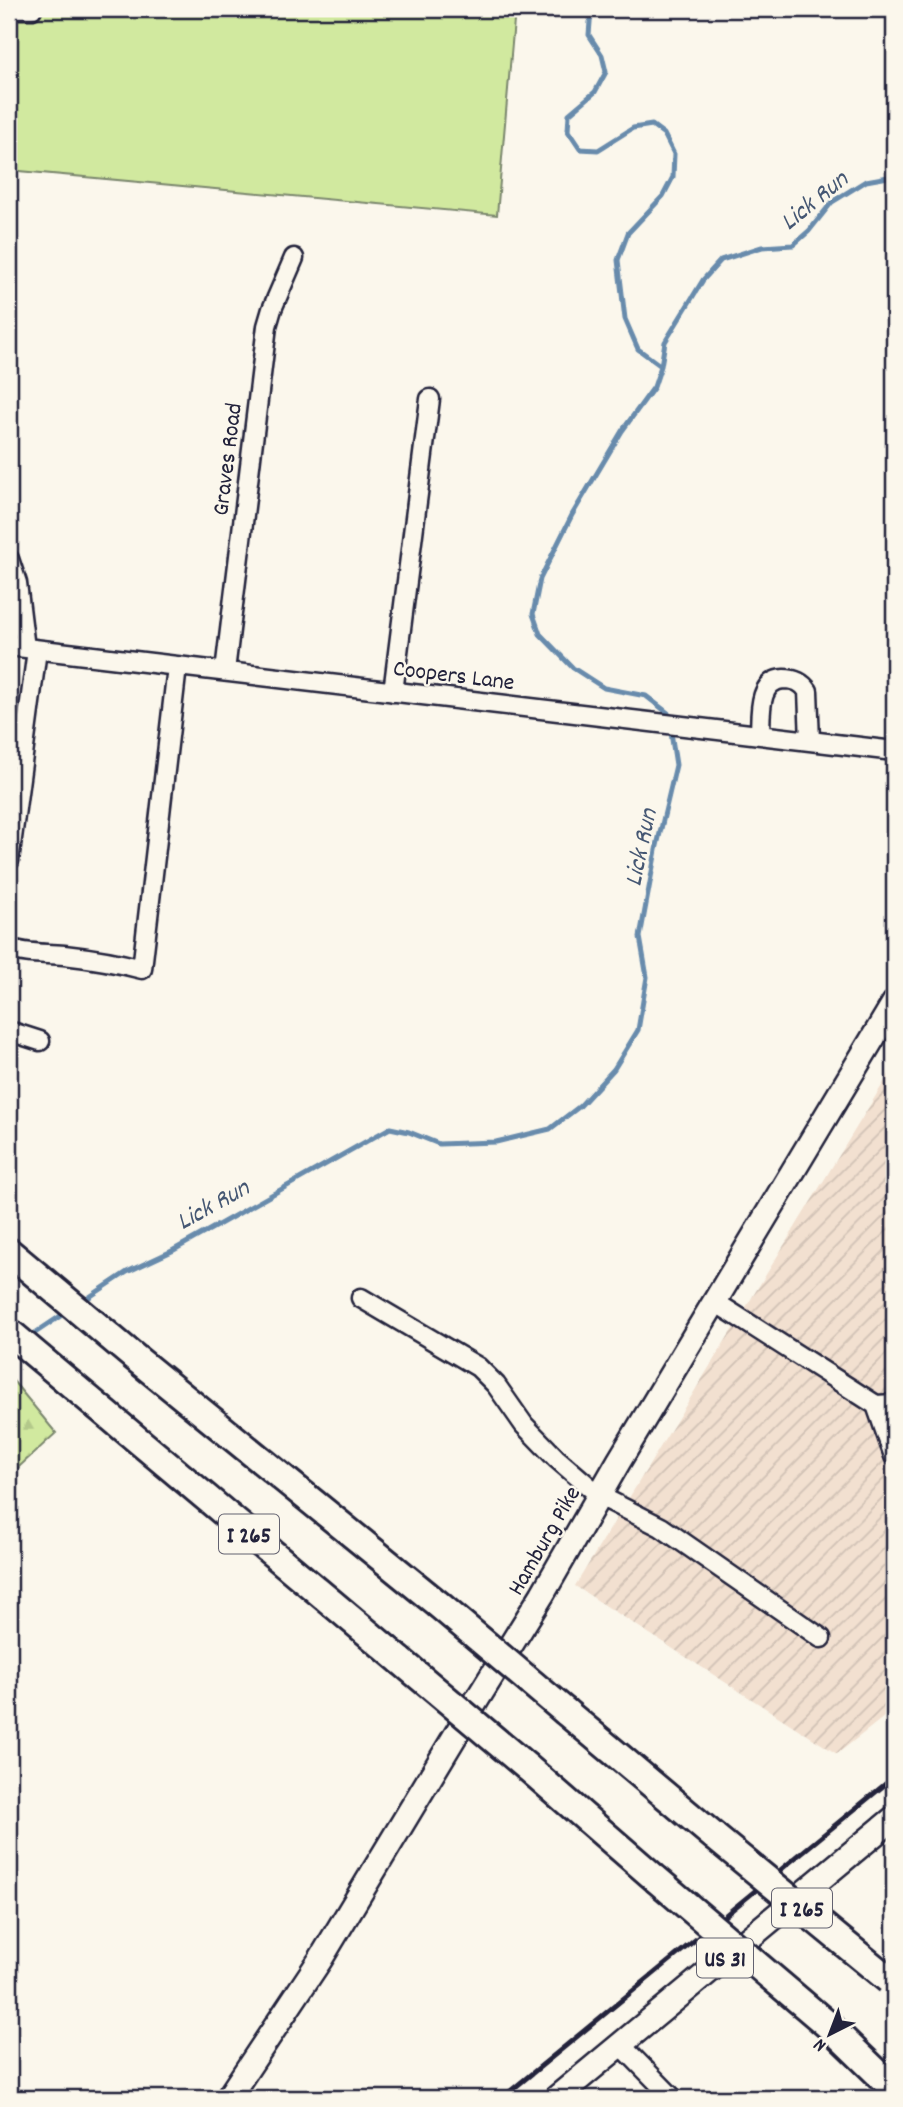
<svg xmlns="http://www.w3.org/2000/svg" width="903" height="2107" font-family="Dekko,sans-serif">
<defs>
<pattern id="industrial-furrows" width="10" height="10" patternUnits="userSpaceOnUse" patternTransform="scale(1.75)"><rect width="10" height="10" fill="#f2e0d0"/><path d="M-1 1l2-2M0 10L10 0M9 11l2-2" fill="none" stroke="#cfc0b4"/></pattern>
<pattern id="forest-firs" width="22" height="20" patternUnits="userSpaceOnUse" patternTransform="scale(1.75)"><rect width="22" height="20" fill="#d1e99f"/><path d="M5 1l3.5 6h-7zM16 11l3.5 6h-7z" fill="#b3c88a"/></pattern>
</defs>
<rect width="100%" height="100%" fill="#fbf7ec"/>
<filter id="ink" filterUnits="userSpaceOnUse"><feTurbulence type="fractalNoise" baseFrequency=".0143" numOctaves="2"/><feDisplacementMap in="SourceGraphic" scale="14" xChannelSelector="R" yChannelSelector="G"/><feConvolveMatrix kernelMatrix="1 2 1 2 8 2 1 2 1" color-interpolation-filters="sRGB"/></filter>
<g filter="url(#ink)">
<path fill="url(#industrial-furrows)" d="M894 1066V1709L837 1754 575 1586Z"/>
<path fill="#d1e99f" stroke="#7a866d" stroke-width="2" d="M9 9H515L497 215 9 170Z"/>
<path fill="url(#forest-firs)" stroke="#7a866d" stroke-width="2" d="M9 1376 56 1433 9 1476Z"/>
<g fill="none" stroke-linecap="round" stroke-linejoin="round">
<path stroke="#688bac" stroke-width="5" d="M591 9 589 35 602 55 606 72 595 92 569 114 568 131 580 149 598 150 633 128 652 125 664 134 674 154 673 177 663 196 628 233 618 260 625 319 638 349 661 366
M82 1302 127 1272 172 1251 390 1128 409 1132 439 1144 496 1142 550 1129 580 1106 614 1069 638 1030 647 977 640 937 656 850 676 765 668 713 646 696 604 688 573 668 540 634 533 614 540 579 572 515 622 431 654 387 661 366 665 342 703 280 721 260 762 247 793 245 809 231 832 202 866 181 894 176
M29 1337 68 1311"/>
<defs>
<path id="minor" d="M9 9H32
M9 559 17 583 25 648
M9 646 894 751
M225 671 267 326 272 309 294 258
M393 692 430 399
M760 735C761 716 757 680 784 679 795 679 802 682 808 691L810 741
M9 861 37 650
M9 948C26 955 46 953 64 955 91 958 116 962 142 969L177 667
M9 1031 40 1041
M361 1298 478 1367 496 1385 524 1425 556 1458 600 1496 661 1527 821 1638
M715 1302 876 1405 894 1404
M876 1405 894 1456
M621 2045 673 2098"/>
<path id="major" d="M228 2098 320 1960 478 1698 542 1595 619 1461 894 1003
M556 2098 894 1818"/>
<path id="highway" d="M9 1252 133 1356 438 1604
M9 1332 401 1661
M566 1712 715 1837
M527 1767 656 1879
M829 2026 894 2089"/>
</defs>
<use href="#minor" stroke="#22223b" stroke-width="23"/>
<use href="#major" stroke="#22223b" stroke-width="28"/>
<use href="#highway" stroke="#22223b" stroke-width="32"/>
<use href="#minor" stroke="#fbf7ec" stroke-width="18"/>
<use href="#major" stroke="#fbf7ec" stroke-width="23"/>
<use href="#highway" stroke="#fbf7ec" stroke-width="26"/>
<path stroke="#22223b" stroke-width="5" d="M502 2098 894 1777"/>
<defs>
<path id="highway-bridge" d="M438 1604 566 1712
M401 1661 527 1767
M715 1837 889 1980
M656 1879 829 2026"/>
</defs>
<use href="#highway-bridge" stroke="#22223b" stroke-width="32" stroke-linecap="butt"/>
<use href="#highway-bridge" stroke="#fbf7ec" stroke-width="26"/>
</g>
</g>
<g text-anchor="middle" stroke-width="5" stroke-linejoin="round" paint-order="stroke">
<g fill="#fbf7ec" stroke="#636270" stroke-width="2">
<rect x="219" y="1514.5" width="60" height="39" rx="5"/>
<rect x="772" y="1888.5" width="60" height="39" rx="5"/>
<rect x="697" y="1938.5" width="56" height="39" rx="5"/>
</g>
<g font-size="23" font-weight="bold" fill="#22223b">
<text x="249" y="1542">I 265</text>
<text x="802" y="1916">I 265</text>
<text x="725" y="1966">US 31</text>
</g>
<g font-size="24" fill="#22223b" stroke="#fbf7ec">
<text transform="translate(226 459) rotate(-83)" y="8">Graves Road</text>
<text transform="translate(454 674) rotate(7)" y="8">Coopers Lane</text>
<text transform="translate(543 1540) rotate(-60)" y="8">Hamburg Pike</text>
</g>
<g font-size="26" font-style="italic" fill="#455773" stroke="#fbf7ec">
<text transform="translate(813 199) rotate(-39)" y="9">Lick Run</text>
<text transform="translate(639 847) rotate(-78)" y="9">Lick Run</text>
<text transform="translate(212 1203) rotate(-29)" y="9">Lick Run</text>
</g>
</g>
<rect width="903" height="2107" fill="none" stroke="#fbf7ec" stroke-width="35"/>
<rect x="18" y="18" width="868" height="2072" fill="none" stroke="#22223b" stroke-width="2.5" filter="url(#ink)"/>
<g transform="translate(830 2034) rotate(222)" stroke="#fbf7ec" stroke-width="5" paint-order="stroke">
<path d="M0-5L12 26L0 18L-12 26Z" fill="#22223b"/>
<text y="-10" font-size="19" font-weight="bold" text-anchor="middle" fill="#22223b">N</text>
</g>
</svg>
